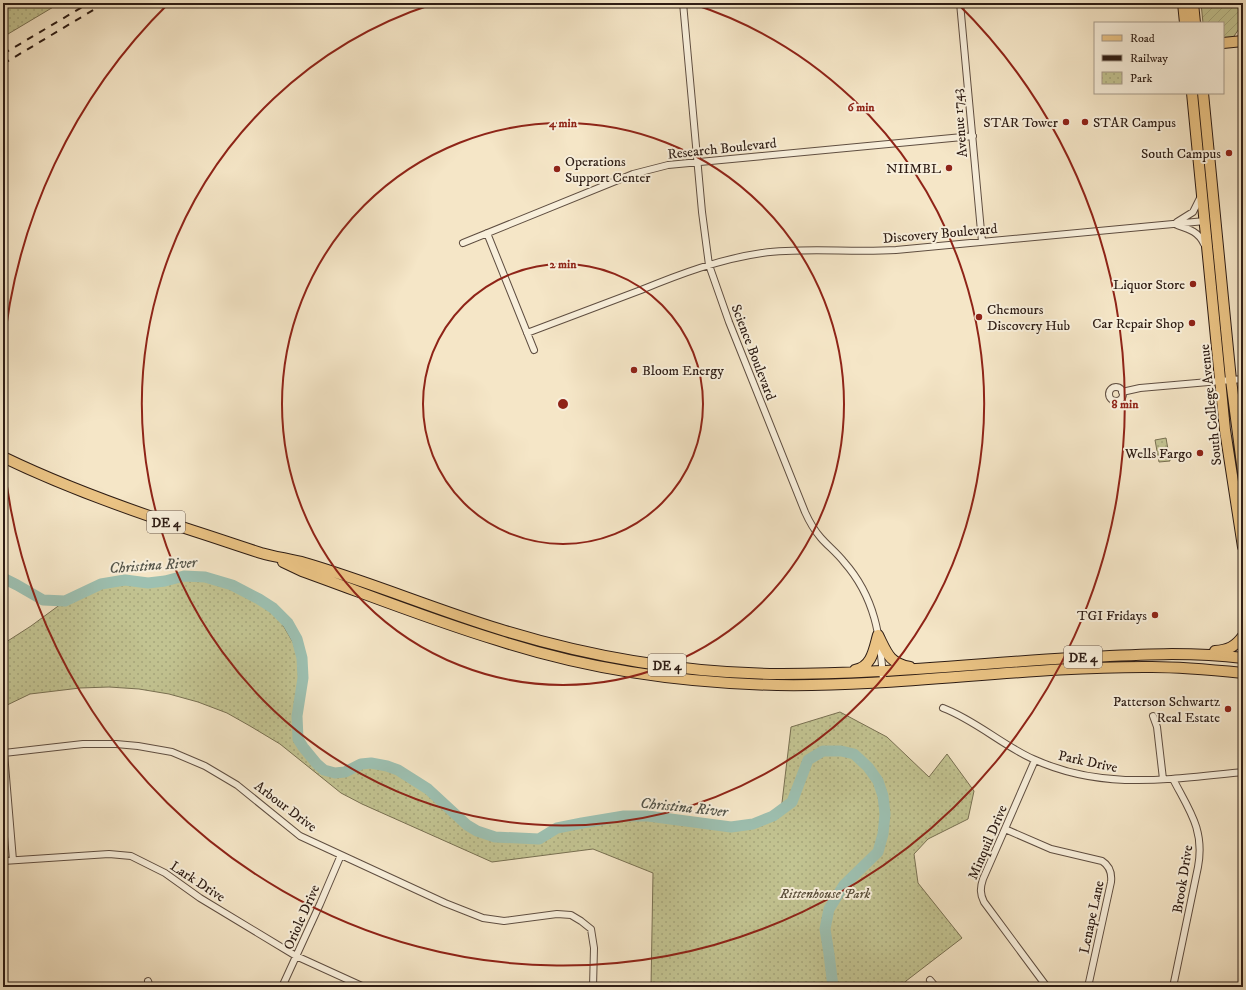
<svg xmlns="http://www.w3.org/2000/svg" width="1246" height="990" font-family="'IM FELL DW Pica',serif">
<defs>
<pattern id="park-dots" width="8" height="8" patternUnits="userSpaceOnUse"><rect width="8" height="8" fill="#c2c391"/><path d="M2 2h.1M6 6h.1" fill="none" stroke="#a7a77c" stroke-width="1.8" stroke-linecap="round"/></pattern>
<pattern id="garden-furrows" width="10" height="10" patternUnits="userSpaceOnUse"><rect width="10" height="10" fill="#c2c391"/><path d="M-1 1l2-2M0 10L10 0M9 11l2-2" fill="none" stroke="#a7a77c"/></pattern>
</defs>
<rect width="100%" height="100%" fill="#f5e6c7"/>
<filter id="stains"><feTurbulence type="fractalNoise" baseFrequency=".005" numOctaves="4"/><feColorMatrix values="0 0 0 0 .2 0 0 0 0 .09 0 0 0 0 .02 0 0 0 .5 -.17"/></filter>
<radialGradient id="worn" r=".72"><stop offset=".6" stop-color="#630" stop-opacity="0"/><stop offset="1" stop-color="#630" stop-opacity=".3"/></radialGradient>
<path fill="url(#park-dots)" stroke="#787052" d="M3 3H60L3 37Z
M1166 438 1170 461 1159 462 1155 440Z
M205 577 273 608 302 658 303 678 297 716 298 739 303 747 324 770 340 773 345 772 361 764 371 763 387 766 398 770 428 789 467 825 477 830 495 837 504 838 539 839 557 828 582 823 624 816H648L710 825 731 827 741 826 763 821 781 811 791 727 840 712 887 737 929 777 947 754 974 791 968 819 928 839 914 854 918 883 962 938 906 981 903 987H651L653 873 593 849 492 862 362 804 341 793 280 744 250 726 227 713 198 702 169 694 139 689 109 687 80 688 30 694 3 707V644L31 626 65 601 101 584 125 580 148 583Z"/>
<path fill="url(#garden-furrows)" stroke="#787052" d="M1201 3H1243V23L1232 39 1223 40V23H1203Z"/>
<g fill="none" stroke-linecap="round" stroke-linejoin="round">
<path stroke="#9dc0b1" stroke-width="11" d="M3 578 17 585 43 600 65 601 101 584 125 580 148 583 165 581 184 576 205 577 232 585 259 599 273 608 288 623 297 639 302 658 303 678 297 716 298 739 303 747 317 764 324 770 335 773 345 772 361 764 371 763 387 766 398 770 428 789 467 825 477 831 495 837 539 839 557 828 582 823 624 816H648L731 827 753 824 773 816 792 802 808 760 823 751H841L854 754 868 767 878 781 883 796 885 814 883 834 878 852 844 885 829 909 825 929 829 954 833 987"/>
<defs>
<path id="minor" d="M683 3 702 212 709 265 729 322 805 512C809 521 814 530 821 538 828 546 837 553 844 562 875 597 881 637 883 682
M960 3 982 242
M1241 41 1243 28
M1177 222 1193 212 1200 198
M1177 225C1189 229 1199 232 1204 244
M487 233 534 350
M463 243 633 174 668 165 973 136
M527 333C565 319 603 304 641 290 680 274 720 259 762 253 806 247 851 253 896 250L1205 221
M1109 394a7 7 0 1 1 14 0a7 7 0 1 1-14 0Z
M1122 392 1140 388 1243 379
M943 708C975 720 1002 745 1033 759 1103 791 1170 779 1243 772
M1153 716 1157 727 1163 779
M1035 760 983 879C980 888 980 894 984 902L1047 987
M1005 829 1051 849 1102 861C1110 866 1112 873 1111 882L1088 987
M13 860 4 753 83 744H116L138 746 172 752 205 766 237 785 300 836 445 903 483 918 504 921 557 914 571 915 581 921 591 929 594 948 593 987
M3 861 109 854 131 856 165 873 200 898 296 956 364 987
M930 980 936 987
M148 981 150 987
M282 987 320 904 341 855
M1173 987 1198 867C1205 830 1189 810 1173 779"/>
<path id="primary" d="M1183 3 1185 23
M1193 3 1195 23
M1223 43 1243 41
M1192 93 1225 430 1243 547
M1203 93 1231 380 1243 472
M3 457C65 487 129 510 194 531 216 538 239 546 261 553 275 557 290 559 305 563 370 582 434 609 499 629 586 656 679 672 770 674 870 675 970 664 1070 658 1128 655 1185 651 1243 658
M283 562 302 571C366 594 431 620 497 640 586 669 682 683 777 685 902 687 1026 666 1152 667 1182 667 1213 670 1243 673
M878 635C887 653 889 663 910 667
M1215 651C1228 650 1235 647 1243 636
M855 670C872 667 874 649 878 635"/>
</defs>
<use href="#minor" stroke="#5f4e41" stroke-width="8"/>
<use href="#primary" stroke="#2d1c14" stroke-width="12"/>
<use href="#minor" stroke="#f8efdb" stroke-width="6"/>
<use href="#primary" stroke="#eac384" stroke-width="10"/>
<path stroke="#2d1c14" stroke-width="2" stroke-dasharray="7 7" stroke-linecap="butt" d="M3 54 89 3
M3 64 105 3"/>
</g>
<g fill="none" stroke="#8f2418" stroke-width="2">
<circle cx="563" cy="404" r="140"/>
<circle cx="563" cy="404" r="281"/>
<path d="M693 4A421 421 0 1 1 433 4"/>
<path d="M3 355A562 562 0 0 1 169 3M957 3A562 562 0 1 1 3 453"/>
</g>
<g fill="#8f2418" stroke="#f8efdb" stroke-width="1.5">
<circle cx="1066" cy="122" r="4"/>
<circle cx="1085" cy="122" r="4"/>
<circle cx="1229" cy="153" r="4"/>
<circle cx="949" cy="168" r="4"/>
<circle cx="557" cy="169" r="4"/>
<circle cx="1193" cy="284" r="4"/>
<circle cx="979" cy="317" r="4"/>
<circle cx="1192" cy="323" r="4"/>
<circle cx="634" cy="370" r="4"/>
<circle cx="1200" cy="453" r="4"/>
<circle cx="1155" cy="615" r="4"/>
<circle cx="1228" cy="709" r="4"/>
</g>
<g text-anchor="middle" stroke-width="4" stroke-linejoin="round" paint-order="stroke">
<g fill="#f8efdb" stroke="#6a5b50" stroke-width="1">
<rect x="147" y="511" width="38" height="22" rx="3"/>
<rect x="1064" y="646" width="38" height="22" rx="3"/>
<rect x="648" y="654" width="38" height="22" rx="3"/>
</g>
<g font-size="13" font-weight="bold" fill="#2d1c14">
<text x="166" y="527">DE 4</text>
<text x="1083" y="662">DE 4</text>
<text x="667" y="670">DE 4</text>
</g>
<g font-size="14" fill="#2d1c14" stroke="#f8efdb" text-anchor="end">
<text x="1058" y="127">STAR Tower</text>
<text x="1093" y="127" text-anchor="start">STAR Campus</text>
<text x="1221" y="158">South Campus</text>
<text x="565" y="166" text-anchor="start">Operations<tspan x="565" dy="16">Support Center</tspan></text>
<text x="941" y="173">NIIMBL</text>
<text x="1185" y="289">Liquor Store</text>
<text x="987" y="314" text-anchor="start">Chemours<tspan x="987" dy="16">Discovery Hub</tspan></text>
<text x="1184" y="328">Car Repair Shop</text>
<text x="642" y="375" text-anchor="start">Bloom Energy</text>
<text x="1192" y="458">Wells Fargo</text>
<text x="1147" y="620">TGI Fridays</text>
<text x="1220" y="706">Patterson Schwartz<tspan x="1220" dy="16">Real Estate</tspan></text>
</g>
<g font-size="14" fill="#2d1c14" stroke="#f8efdb">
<text transform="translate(959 123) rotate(-95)" y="5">Avenue 1743</text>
<text transform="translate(722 148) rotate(-6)" y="5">Research Boulevard</text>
<text transform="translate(940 233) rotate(-5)" y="5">Discovery Boulevard</text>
<text transform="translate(754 352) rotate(69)" y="5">Science Boulevard</text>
<text transform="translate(1210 405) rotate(-96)" y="5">South College Avenue</text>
<text transform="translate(1088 761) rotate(12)" y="5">Park Drive</text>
<text transform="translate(286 806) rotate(37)" y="5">Arbour Drive</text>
<text transform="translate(987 842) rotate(-67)" y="5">Minquil Drive</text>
<text transform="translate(1182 879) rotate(-81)" y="5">Brook Drive</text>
<text transform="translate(198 881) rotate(33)" y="5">Lark Drive</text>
<text transform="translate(301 917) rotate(-66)" y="5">Oriole Drive</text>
<text transform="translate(1091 917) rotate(-78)" y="5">Lenape Lane</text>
</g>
<g font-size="14" font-style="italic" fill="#5a4e3a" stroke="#f8efdb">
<text x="825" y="898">Rittenhouse Park</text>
</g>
<g font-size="15" font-style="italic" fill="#54554b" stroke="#f8efdb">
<text transform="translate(153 565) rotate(-4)" y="5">Christina River</text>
<text transform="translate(684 807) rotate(6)" y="5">Christina River</text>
</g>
</g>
<circle cx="563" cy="404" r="6" fill="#8f2418" stroke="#f8efdb" stroke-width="2"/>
<g font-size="12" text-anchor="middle" font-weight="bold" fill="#8f2418" stroke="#f8efdb" stroke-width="4" stroke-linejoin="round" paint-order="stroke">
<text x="861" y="111">6 min</text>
<text x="563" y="127">4 min</text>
<text x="563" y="268">2 min</text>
<text x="1125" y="408">8 min</text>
</g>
<rect width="1246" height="990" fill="none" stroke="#f5e6c7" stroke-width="16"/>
<rect x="4" y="4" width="1238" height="982" fill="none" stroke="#2d1c14" stroke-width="2"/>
<rect x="8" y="8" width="1230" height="974" fill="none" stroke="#2d1c14"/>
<rect x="1094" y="22" width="130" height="72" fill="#f8efdb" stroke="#a79b8b"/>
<rect x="1102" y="35" width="20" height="6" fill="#eac384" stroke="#a79b8b"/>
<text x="1130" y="42" font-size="12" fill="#2d1c14">Road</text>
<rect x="1102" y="55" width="20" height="6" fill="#2d1c14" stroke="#a79b8b"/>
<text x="1130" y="62" font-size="12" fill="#2d1c14">Railway</text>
<rect x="1102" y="72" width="20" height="12" fill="url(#park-dots)" stroke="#a79b8b"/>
<text x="1130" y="82" font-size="12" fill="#2d1c14">Park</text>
<rect width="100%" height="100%" filter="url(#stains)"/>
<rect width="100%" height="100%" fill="url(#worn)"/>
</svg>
